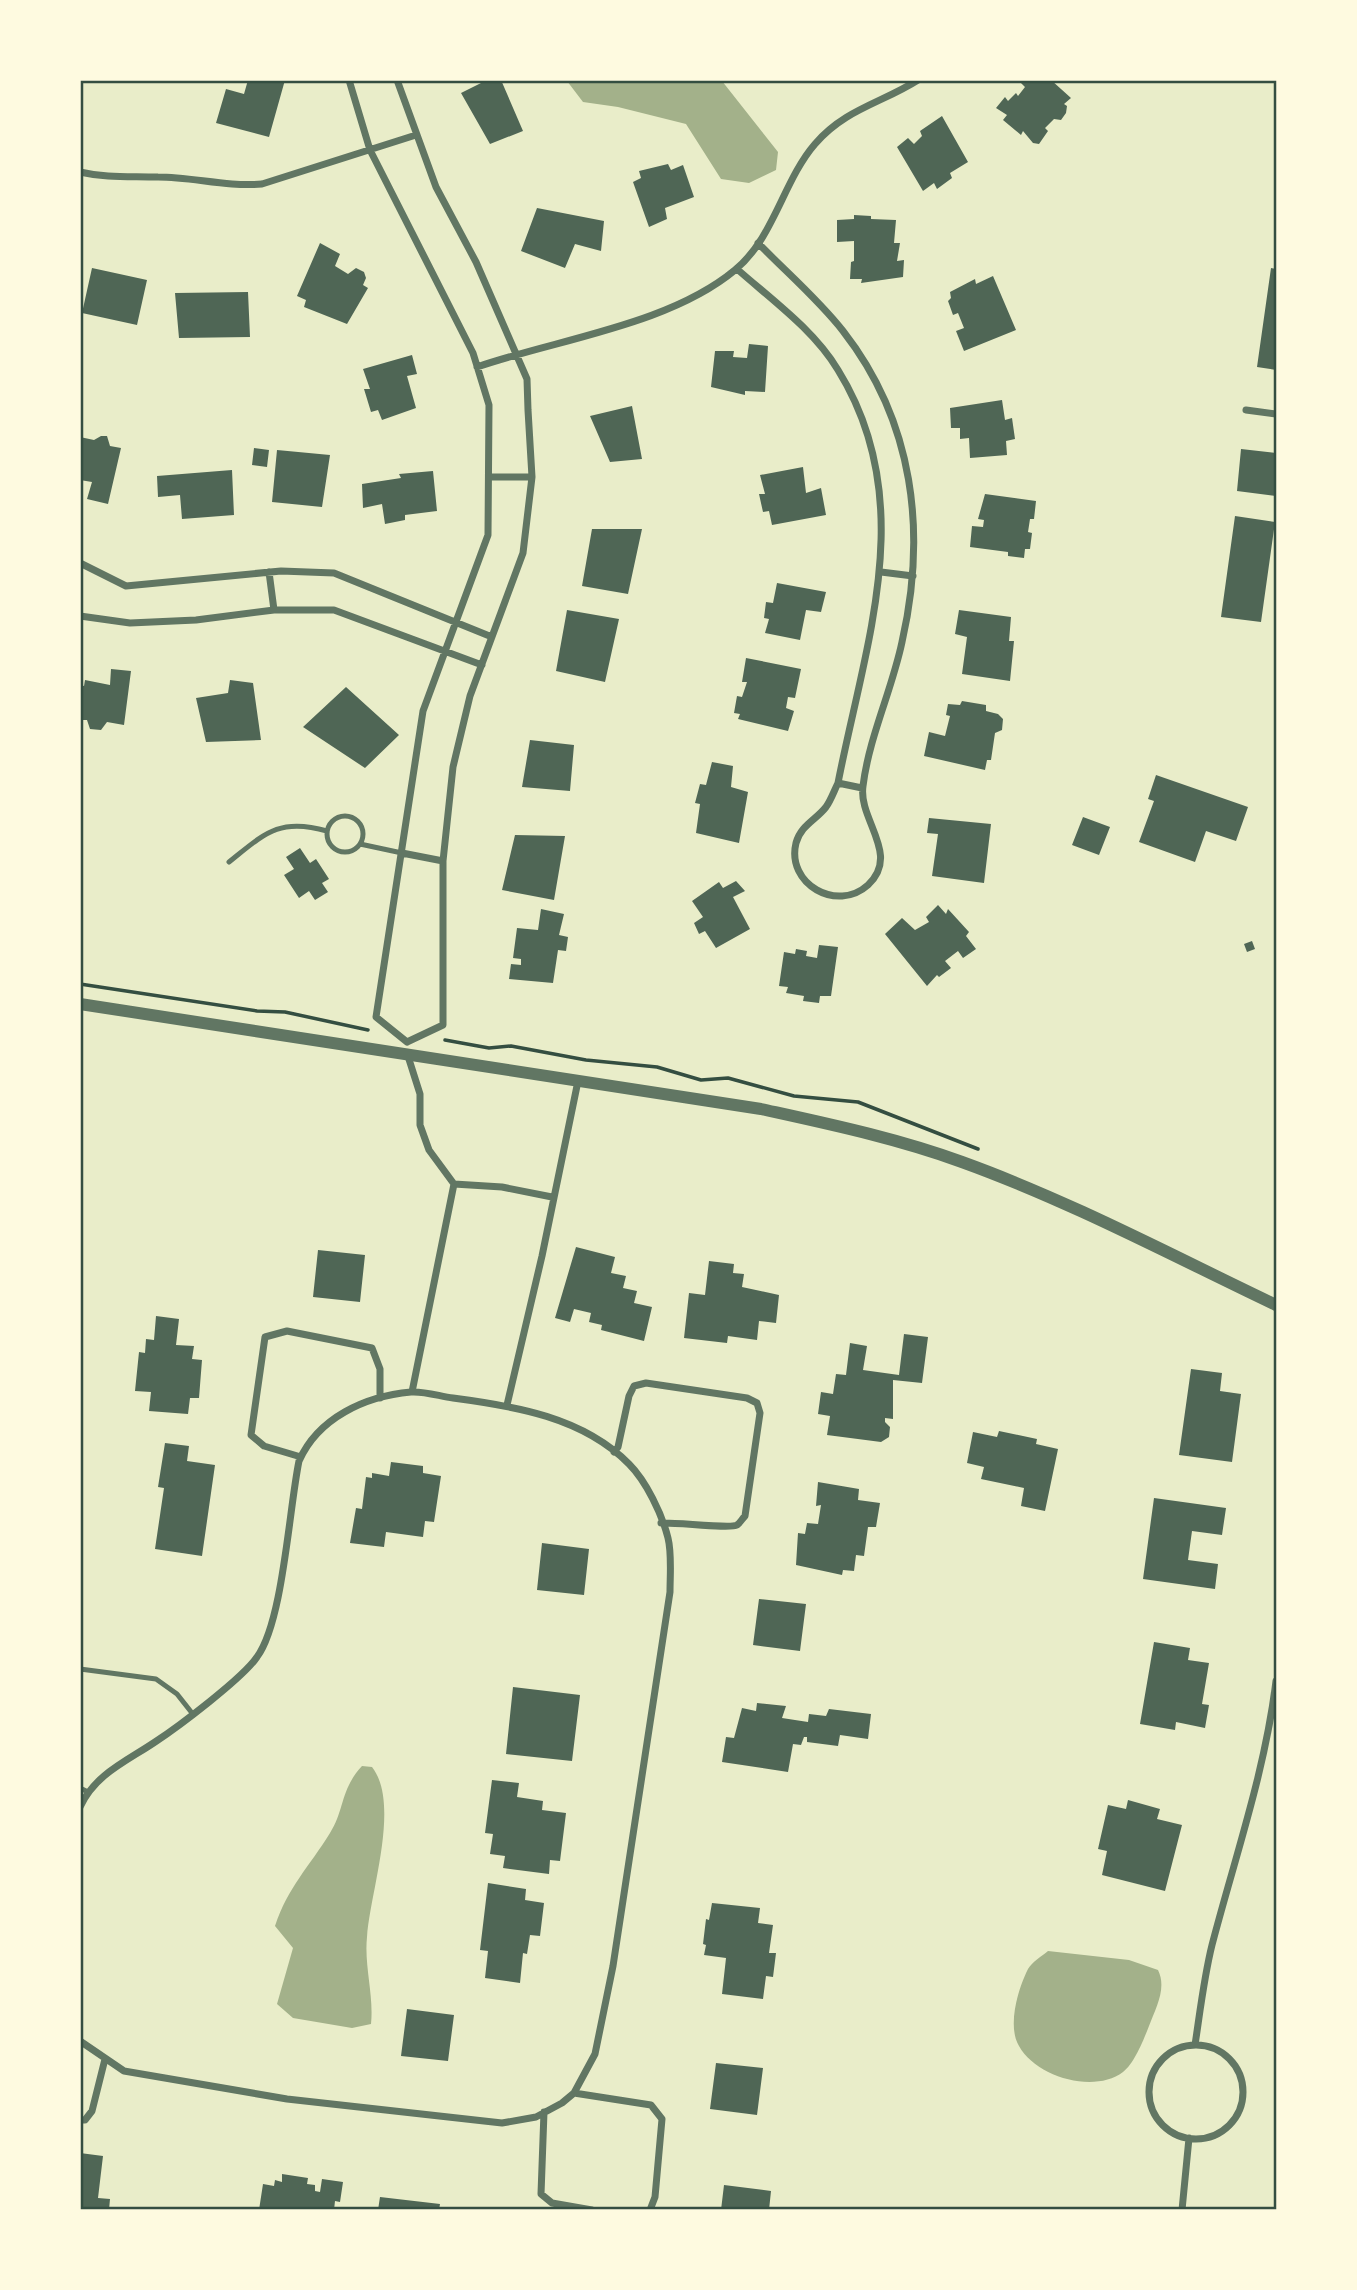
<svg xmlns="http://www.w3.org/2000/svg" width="1357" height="2290" font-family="Montserrat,sans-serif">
<rect width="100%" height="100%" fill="#e9edc9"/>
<path fill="#a3b18a" d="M567 81H722L778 152 776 170 749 183 721 179 686 124 618 107 583 102Z
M362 1766 372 1767C401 1804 370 1892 367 1937 364 1966 374 1995 371 2024L352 2028 293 2018 277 2004 293 1948 275 1926C288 1887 309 1867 330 1833 345 1809 340 1790 362 1766Z
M1048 1951 1129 1960 1158 1970C1167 1988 1156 2008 1149 2026 1144 2039 1134 2064 1123 2072 1094 2094 1036 2077 1019 2046 1007 2026 1018 1989 1028 1969 1032 1962 1042 1956 1048 1951Z"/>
<path fill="#4f6655" d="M248 80H285L269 137 216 123 226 89 244 94Z
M487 80H501L523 131 490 144 461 93Z
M1018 80H1051L1071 98 1064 104 1067 106 1066 113 1061 120 1054 119 1045 128 1048 131 1039 144 1033 143 1023 131 1021 135 1003 120 1007 115 996 108 1005 97 1008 101 1016 93 1018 96 1025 87Z
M942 116 968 162 950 173 952 178 937 189 934 183 923 191 897 147 908 138 914 144 922 136 920 131Z
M668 164 671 170 683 165 694 197 665 208 667 219 649 227 633 182 641 178 639 171Z
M537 208 604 221 601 251 575 244 565 268 521 251Z
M854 215 871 216V219L896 220 894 243H900L897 261 904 260 903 277 861 283 862 279H850L851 262 854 261V241L837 242V220L854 219Z
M320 243 340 254 335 266 348 274 356 268 364 272 366 278 363 285 368 288 347 324 304 307 306 300 297 296Z
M92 268 147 280 137 325 82 313Z
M1271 268 1276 269V370L1257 367Z
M993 276 1016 330 964 351 956 331 964 328 958 313 953 315 948 301 951 298 950 292 975 279 976 284Z
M248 292 250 337 179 338 175 293Z
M749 344 768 346 765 392 745 391V395L711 387 715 351H734L733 357 747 358Z
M412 355 417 374 407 376 416 408 382 420 378 410 371 412 364 389H370L363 369Z
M1002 400 1005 420 1012 418 1015 439 1006 441 1007 455 970 458 969 438 960 439V428H951L950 408Z
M632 406 642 459 610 462 590 416Z
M101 436H107L110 446 121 448 108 504 87 499 92 482 80 480V437L94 440Z
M254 448 269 450 267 467 252 465Z
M1241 449 1276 453V496L1237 491Z
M277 450 330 455 322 507 272 502Z
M803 467 806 493 821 488 826 515 772 525 769 511 763 512 759 494H765L760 475Z
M232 470 234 515 182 519 180 495 158 497 157 476Z
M433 471 437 511 405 515V520L385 524 382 504 363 508 362 484 401 478 399 474Z
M985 494 1036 501 1034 519H1030L1028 532 1032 533 1030 549H1025L1024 558 1008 556V552L970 547 972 526 983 527 984 520 978 519Z
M1235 516 1275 522 1261 622 1221 617Z
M592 529H642L628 594 582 586Z
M777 583 826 592 821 612 806 610 800 640 765 633 769 619 764 618 766 602 773 603Z
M567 610 619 619 605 682 556 671Z
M959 610 1011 617 1009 641H1014L1010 681 962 674 967 637 955 634Z
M746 658 801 669 795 698 788 697 786 708 794 711 788 731 738 719 740 714 734 713 737 696 742 697 747 682H742Z
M111 669 131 671 124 725 107 722 101 730 90 729 87 720H80V685L84 686 85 680 110 685Z
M230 680 253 683 261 740 206 742 196 698 228 693Z
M346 687 399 735 365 768 303 727Z
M962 701 986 705V711L998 714 1003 719 1002 730 995 733 991 760H987L985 770 924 756 929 732 945 736 950 716 946 715 948 704 960 705Z
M530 740 574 745 570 791 522 787Z
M712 762 733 766 731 787 748 792 739 843 696 833 700 804 695 803 700 784 706 785Z
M1156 775 1248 807 1236 841 1206 831 1195 862 1139 842 1154 801 1148 799Z
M1083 817 1110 827 1099 855 1072 845Z
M929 818 991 824 984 883 932 876 938 834 927 833Z
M515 835 565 836 554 900 502 890Z
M300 848 310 863 316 859 329 879 322 883 328 892 315 900 309 891 299 898 284 875 294 869 286 857Z
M736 881 745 891 733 897 750 929 716 948 705 931 699 934 694 923 703 917 692 901 719 882 723 888Z
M938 905 946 914 948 909 969 932 966 936 976 949 963 958 958 951 945 961 951 968 939 977 937 975 927 986 885 934 902 918 915 930 929 922 926 917Z
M541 909 564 914 559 935 568 937 566 951 558 950 553 983 509 979 511 964 521 965V959L513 958 517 928 538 930Z
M1252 941 1255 949 1247 952 1244 944Z
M819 945 838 947 831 996H820L819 1003 803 1001 804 996 786 993 788 987 779 986 784 952 795 954 796 949 807 951 806 956 817 958Z
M576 1247 615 1257 611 1273 626 1276 623 1288 637 1291 634 1303 652 1307 644 1341 601 1330 602 1325 589 1322 591 1313 574 1309 570 1322 555 1318Z
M318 1250 365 1255 360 1302 313 1297Z
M709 1261 734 1264 733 1273 744 1274 742 1287 779 1295 776 1323 759 1321 757 1340 728 1336 727 1343 684 1338 689 1293 705 1295Z
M156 1316 179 1319 176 1345 194 1346 192 1359 202 1360 199 1398H190L188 1414 149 1411 151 1392 135 1391 139 1352 145 1353 146 1339 154 1340Z
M904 1334 928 1337 922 1383 893 1380V1419L885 1418V1422L890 1427 889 1437 881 1442 827 1435 830 1416 818 1414 821 1392 833 1394 836 1374 846 1375 850 1343 867 1346 863 1370 899 1375Z
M1191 1369 1222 1373 1220 1391 1241 1394 1232 1462 1179 1455Z
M999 1431 1037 1439 1036 1444 1058 1449 1045 1511 1021 1506 1024 1488 981 1479 984 1467 967 1463 973 1432 997 1437Z
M165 1443 189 1446 187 1461 215 1465 202 1556 155 1549 164 1488 158 1487Z
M391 1462 423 1466V1473L441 1476 434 1522 425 1521 423 1537 386 1532 384 1547 350 1543 356 1508 362 1509 366 1477 372 1478V1473L389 1476Z
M818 1482 859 1489 858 1500 880 1503 876 1527H868L864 1556 856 1555 854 1571 843 1570 842 1575 796 1565 798 1533 805 1534 807 1523 818 1524 821 1505 816 1506Z
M1154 1498 1226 1508 1222 1535 1192 1531 1188 1560 1218 1564 1215 1589 1143 1579Z
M542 1543 589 1549 584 1595 537 1590Z
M759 1599 806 1604 800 1651 753 1645Z
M1154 1642 1190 1648 1188 1660 1209 1663 1202 1704 1209 1705 1205 1728 1176 1722 1175 1730 1140 1724Z
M513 1687 580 1695 572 1761 506 1754Z
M757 1703 786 1706 782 1718 808 1722 809 1714 826 1716 829 1709 871 1714 868 1739 840 1735 838 1746 807 1742V1737H804L801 1745 793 1744 788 1772 722 1762 726 1737 734 1738 742 1708 756 1711Z
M492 1780 519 1783 517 1797 543 1801 542 1810 566 1813 560 1861 550 1860 549 1874 503 1868 505 1856 490 1854 493 1834 485 1833Z
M1128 1800 1160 1809 1157 1819 1182 1825 1165 1891 1102 1875 1107 1851 1098 1849 1108 1805 1126 1809Z
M488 1883 526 1889 525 1900 544 1903 540 1936 530 1935 527 1954 523 1953 520 1983 485 1978 488 1951 480 1950Z
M712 1903 760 1908 758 1923 773 1925 769 1953H776L773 1977 766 1976 763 1999 722 1994 726 1958 704 1955 706 1945 703 1944 706 1919 709 1920Z
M407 2009 454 2015 448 2061 401 2056Z
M716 2063 763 2068 757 2115 710 2109Z
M80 2153 103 2156 98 2198 110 2199 109 2210H80Z
M282 2174 308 2178 307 2184 315 2185V2191L320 2192 322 2179 343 2182 340 2202 335 2201 334 2210H259L263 2184 274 2186 275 2180 282 2182Z
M724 2185 771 2191 769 2210H721Z
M380 2197 440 2204 439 2210H378Z"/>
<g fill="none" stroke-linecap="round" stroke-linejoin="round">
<path stroke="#344e41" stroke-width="3.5" d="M80 984 257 1011 285 1012 368 1030
M445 1040 489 1048 511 1046 586 1060 657 1067 701 1080 728 1078 794 1096 858 1102 978 1149"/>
<path stroke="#617663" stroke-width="5" d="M327 834a18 18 0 1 1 36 0a18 18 0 1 1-36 0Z
M360 844 402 853
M229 862C264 834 279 817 327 831
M80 1669 156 1679 177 1694 192 1713
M80 1788 88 1792"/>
<path stroke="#617663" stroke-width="7" d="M349 80 370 150 473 353 489 405 488 535 423 711 376 1017 407 1042
M397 80 436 187 476 262 527 379 528 410 532 477 523 553 470 696 453 767 443 861V1025L407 1042
M80 172C106 178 131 176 158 177 193 177 226 187 262 184L416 135
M737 269C772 300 814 330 838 370 920 502 865 644 838 783 834 791 831 800 826 807 816 820 801 825 796 843 786 884 837 913 868 885 901 854 858 820 863 786 869 737 892 690 902 642 927 532 914 422 843 331 818 299 786 272 758 243
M477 367C558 339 669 325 735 270 774 238 783 181 815 144 845 109 882 103 918 80
M1246 410 1276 414
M489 477H532
M80 563 126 586 281 571 334 573 492 637
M269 572 274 610
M881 572 913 576
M80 616 130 623 196 620 274 610H334L482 665
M838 783 862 788
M402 853 443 861
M407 1053 420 1094V1125L429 1150 454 1184 412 1392
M454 1184 502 1187 552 1197
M507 1405 542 1256 578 1081
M614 1452 618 1447 629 1396 634 1386 646 1383 747 1398 757 1403 760 1413 745 1516C742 1519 740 1523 737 1525 730 1529 676 1522 661 1523
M301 1457 264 1446 251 1435 265 1337 287 1331 372 1348 380 1369V1398
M80 1807C95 1774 127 1761 155 1742 178 1727 243 1678 257 1657 283 1622 289 1509 299 1461 318 1418 365 1396 411 1392 424 1391 439 1396 453 1398 514 1406 583 1417 629 1464 646 1481 662 1514 668 1538 672 1554 670 1575 670 1592L613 1966 595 2054 574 2093 562 2103 536 2117 502 2123 287 2099 124 2071 80 2041
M1195 2045C1200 2012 1204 1977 1212 1945 1235 1857 1265 1772 1276 1681
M1149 2092a47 47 0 1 1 94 0a47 47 0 1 1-94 0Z
M574 2093 651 2105 662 2119 655 2197 650 2210
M544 2112 541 2194 552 2203 592 2210
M80 2120H85L92 2111 105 2059
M1182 2210 1189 2138"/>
<path stroke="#617663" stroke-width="12" d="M80 1004 761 1109C829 1124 896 1138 962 1162 1070 1201 1173 1256 1276 1305"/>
</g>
<rect width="1357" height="2290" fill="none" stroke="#fefae0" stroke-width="164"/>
<rect x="82" y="82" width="1193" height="2126" fill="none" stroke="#344e41" stroke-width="2.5"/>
</svg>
